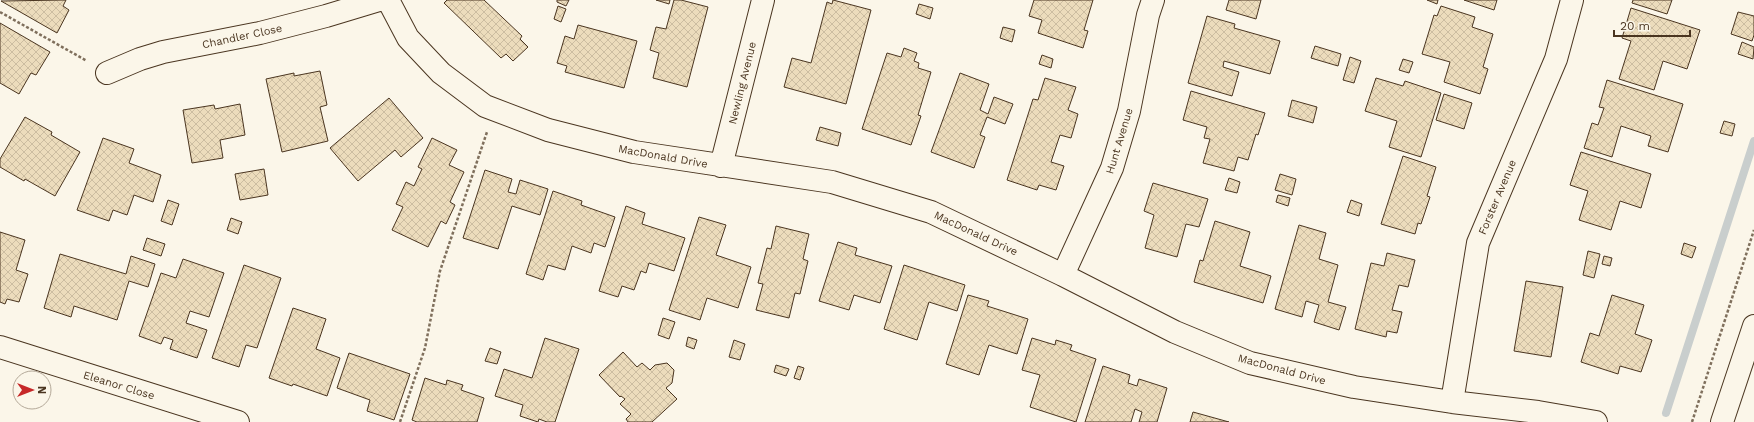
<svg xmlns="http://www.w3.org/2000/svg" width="1754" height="422" font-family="'Work Sans',sans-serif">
<defs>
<pattern id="building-cross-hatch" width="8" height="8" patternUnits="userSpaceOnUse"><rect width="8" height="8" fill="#ecdcbc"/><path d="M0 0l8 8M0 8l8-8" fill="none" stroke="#ccbda1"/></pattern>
</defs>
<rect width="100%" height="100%" fill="#fbf6e9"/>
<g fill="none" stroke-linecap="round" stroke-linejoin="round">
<path stroke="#c9cecd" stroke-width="8" d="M1666 413 1754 141"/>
</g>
<path fill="url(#building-cross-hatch)" stroke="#4a3520" d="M66 0 63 6 69 10 57 33 1 1Z
M447 0H484L522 36 520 39 528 47 513 61 506 54 501 58 444 3Z
M557 0H569L566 6 557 2Z
M656 0H670L669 4Z
M674 0H681L708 7 687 87 653 78 659 53 650 50 656 27 666 29Z
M833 0 871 10 846 104 784 87 792 58 811 63 827 2 832 4Z
M1034 0H1093L1084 30 1088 31 1083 48 1038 33 1042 20 1029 16Z
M1229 0H1261L1256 19 1226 10Z
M1427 0H1438L1437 4Z
M1464 0H1497L1494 10Z
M1633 0H1672L1667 14 1632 3Z
M919 4 933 8 930 19 916 14Z
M558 6 566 9 561 22 554 19Z
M1441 6 1475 17 1472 27 1493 34 1483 67 1488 69 1480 94 1444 82 1450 62 1422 54 1434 15 1437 16Z
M1631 8 1700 30 1687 69 1663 61 1654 90 1619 79 1631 41 1622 38Z
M1738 12 1754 16V35L1752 41 1731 34Z
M1207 16 1235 24 1234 28 1280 41 1270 74 1224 61 1223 67 1239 72 1232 96 1188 83Z
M0 23 50 52 36 75 31 73 19 94 0 83Z
M578 25 637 41 624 88 565 72 567 66 557 63 565 36 574 39Z
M1003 27 1015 30 1012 42 1000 38Z
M1742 42 1754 47 1753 59 1738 54Z
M1315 46 1341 54 1338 66 1311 58Z
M904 48 917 53 914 61 919 63 918 68 931 72 918 115 921 116 911 145 862 129 887 53 901 57Z
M1042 55 1053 59 1051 68 1039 64Z
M1350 57 1361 61 1354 83 1343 80Z
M1403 59 1413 62 1409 73 1399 70Z
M320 71 327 105 320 107 328 141 282 152 266 79 294 73V76Z
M960 73 989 84 980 110 988 114 994 97 1013 104 1005 124 987 117 980 135 985 137 974 168 931 152Z
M1045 78 1076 87 1068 110 1078 114 1071 138 1060 135 1051 162 1064 166 1056 190 1039 185 1037 190 1007 180 1033 99 1038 100Z
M1376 78 1403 86 1405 81 1441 93 1421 157 1389 147 1397 121 1365 111Z
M1607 80 1683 104 1668 152 1648 146 1651 136 1621 126 1612 157 1584 148 1592 123 1598 125 1604 108 1599 107Z
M1191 91 1265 113 1258 135 1256 134 1248 160 1238 157 1234 171 1203 163 1210 139 1204 138 1207 127 1183 120Z
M1444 94 1472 103 1464 129 1436 120Z
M389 98 423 138 401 157 395 150 358 181 330 148Z
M1292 100 1317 107 1313 123 1288 116Z
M240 104 245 135 220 140 223 158 192 163 183 110 214 105 215 109Z
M25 117 52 132 51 135 80 152 55 196 25 179 24 181 0 167V159Z
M1724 121 1735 124 1732 136 1720 133Z
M820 127 841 133 838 146 816 140Z
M103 138 134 149 129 163 161 175 153 202 134 195 127 215 113 210 109 221 77 210Z
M432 138 457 150 449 165 464 172 450 202 455 205 446 224 441 221 428 247 392 230 403 207 396 204 406 182 414 186 422 169 418 167Z
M1581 152 1651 174 1641 208 1620 201 1611 230 1579 220 1588 191 1570 185Z
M1403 156 1436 167 1427 196 1430 197 1421 224 1418 223 1415 234 1381 224Z
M264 169 268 195 240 200 235 174Z
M485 170 512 179 508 192 516 194 520 180 548 189 540 215 512 206 498 249 463 238Z
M1280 174 1296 179 1292 195 1275 190Z
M1229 178 1240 182 1237 193 1225 190Z
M1153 183 1208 199 1199 227 1186 224 1177 257 1145 248 1154 215 1144 211Z
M553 191 582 201 581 205 615 217 605 247 594 243 591 253 572 246 565 270 548 265 543 280 526 274Z
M1278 195 1290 198 1288 206 1276 202Z
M168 200 179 204 172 225 161 221Z
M1351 200 1362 204 1359 216 1347 212Z
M626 206 645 213 642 224 685 238 674 271 649 263 646 273 641 271 634 290 622 286 618 297 599 291Z
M699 217 726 225 716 255 751 267 738 308 707 298 700 320 669 310Z
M231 218 242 222 238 234 227 230Z
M1215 221 1250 232 1240 266 1271 276 1263 303 1194 282 1200 260 1203 261Z
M1299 225 1326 233 1319 259 1338 265 1328 302 1346 307 1339 330 1314 322 1319 305 1306 301 1302 317 1275 309Z
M776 226 809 234 803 259 808 261 800 294 795 293 789 318 756 310 763 284 758 283 767 248 771 249Z
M0 232 25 240 16 270 28 274 19 302 7 299 5 304 0 302Z
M147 238 165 244 161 256 143 250Z
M838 242 857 248 855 255 892 266 880 303 854 295 849 310 819 301Z
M1684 243 1696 247 1692 258 1681 254Z
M1588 251 1600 254 1594 278 1583 275Z
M1387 253 1415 260 1408 287 1399 285 1392 310 1402 312 1397 333 1387 331 1386 337 1355 329 1371 263 1384 266Z
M60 254 126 274 131 256 155 264 148 287 129 281 117 320 74 306 71 317 44 308Z
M1604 256 1612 258 1610 266 1602 264Z
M183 259 224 273 209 317 190 311 186 323 207 330 197 358 170 349 173 340 164 337 161 344 139 336 161 273 176 278Z
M244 265 281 278 257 348 246 345 239 367 212 358Z
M904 265 965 285 957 311 929 302 917 340 884 329Z
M1526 281 1563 287 1551 357 1514 351Z
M968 295 989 301 987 306 1028 319 1017 354 989 345 979 375 946 364Z
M1612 295 1644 305 1635 334 1652 340 1641 372 1620 366 1618 374 1581 362 1590 333 1599 336Z
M293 308 326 319 316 349 340 358 327 396 293 384 292 386 269 378Z
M663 318 675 322 669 339 658 335Z
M688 337 697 340 694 349 686 346Z
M545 338 579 349 555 422H547L539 419 538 422 520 416 523 405 495 396 504 369 532 378Z
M1032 338 1055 345 1056 340 1072 345 1070 350 1096 359 1076 422 1030 407 1040 375 1022 370Z
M734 340 745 344 740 360 729 357Z
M490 348 501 352 497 364 485 361Z
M623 352 637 367 642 363 650 370 655 365 667 363 674 370 672 383 666 388 677 399 652 422H628L626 419 631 414 620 404 625 399 621 396 620 397 599 375Z
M349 353 410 374 394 420 367 411 370 400 337 388Z
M776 365 789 369 786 376 774 372Z
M798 366 804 368 800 380 794 378Z
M1103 366 1130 375 1128 383 1137 386 1139 379 1167 388 1157 422H1139L1142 412 1135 409 1131 422H1085Z
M425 378 446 385 447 380 463 385 461 390 484 398 477 422H417L412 420Z
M1193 412 1229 422H1190Z"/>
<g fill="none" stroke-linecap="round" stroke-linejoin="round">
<defs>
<path id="street" d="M388 0 408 38 441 73 485 106 548 130 634 152 832 182 931 212 1063 275 1175 332 1250 363 1354 387 1452 402 1538 412 1596 422
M107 73 140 59 163 52 260 33 326 16 379 0
M721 166 763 0
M1063 275 1112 168 1129 111 1148 15 1153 0
M0 347 238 422
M1452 402 1478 243 1556 59 1572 0"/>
<path id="secondary" d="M1722 422 1754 326"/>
</defs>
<use href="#street" stroke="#4a3520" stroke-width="24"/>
<use href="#secondary" stroke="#4a3520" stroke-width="24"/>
<path stroke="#7f6f5c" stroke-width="2.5" stroke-dasharray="3 2" stroke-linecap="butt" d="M0 12 87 61
M400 422 425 348 440 271 487 132
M1692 422 1754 230"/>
<use href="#street" stroke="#fbf6e9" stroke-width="22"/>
<use href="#secondary" stroke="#fbf6e9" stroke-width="22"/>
</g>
<g text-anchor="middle" stroke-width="3" stroke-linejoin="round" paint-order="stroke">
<g font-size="11" fill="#4a3520" stroke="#fbf6e9">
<text transform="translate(242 36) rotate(-12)" y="4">Chandler Close</text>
<text transform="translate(742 83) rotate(-76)" y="4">Newling Avenue</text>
<text transform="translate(1119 141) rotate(-73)" y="4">Hunt Avenue</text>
<text transform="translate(663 156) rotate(10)" y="4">MacDonald Drive</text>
<text transform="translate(1497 197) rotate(-67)" y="4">Forster Avenue</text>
<text transform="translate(976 233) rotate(25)" y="4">MacDonald Drive</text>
<text transform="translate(1282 369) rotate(15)" y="4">MacDonald Drive</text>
<text transform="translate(119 385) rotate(17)" y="4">Eleanor Close</text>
</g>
</g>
<g transform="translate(32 390) rotate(90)"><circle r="19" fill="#fbf6e9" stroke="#b4a999"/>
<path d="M0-3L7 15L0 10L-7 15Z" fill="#c62828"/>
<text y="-6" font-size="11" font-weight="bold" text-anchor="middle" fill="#4a3520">N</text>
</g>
<path d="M1614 30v6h76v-6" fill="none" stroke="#4a3520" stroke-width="2"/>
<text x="1620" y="30" font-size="12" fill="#4a3520" stroke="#fbf6e9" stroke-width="3" paint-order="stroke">20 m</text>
</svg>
